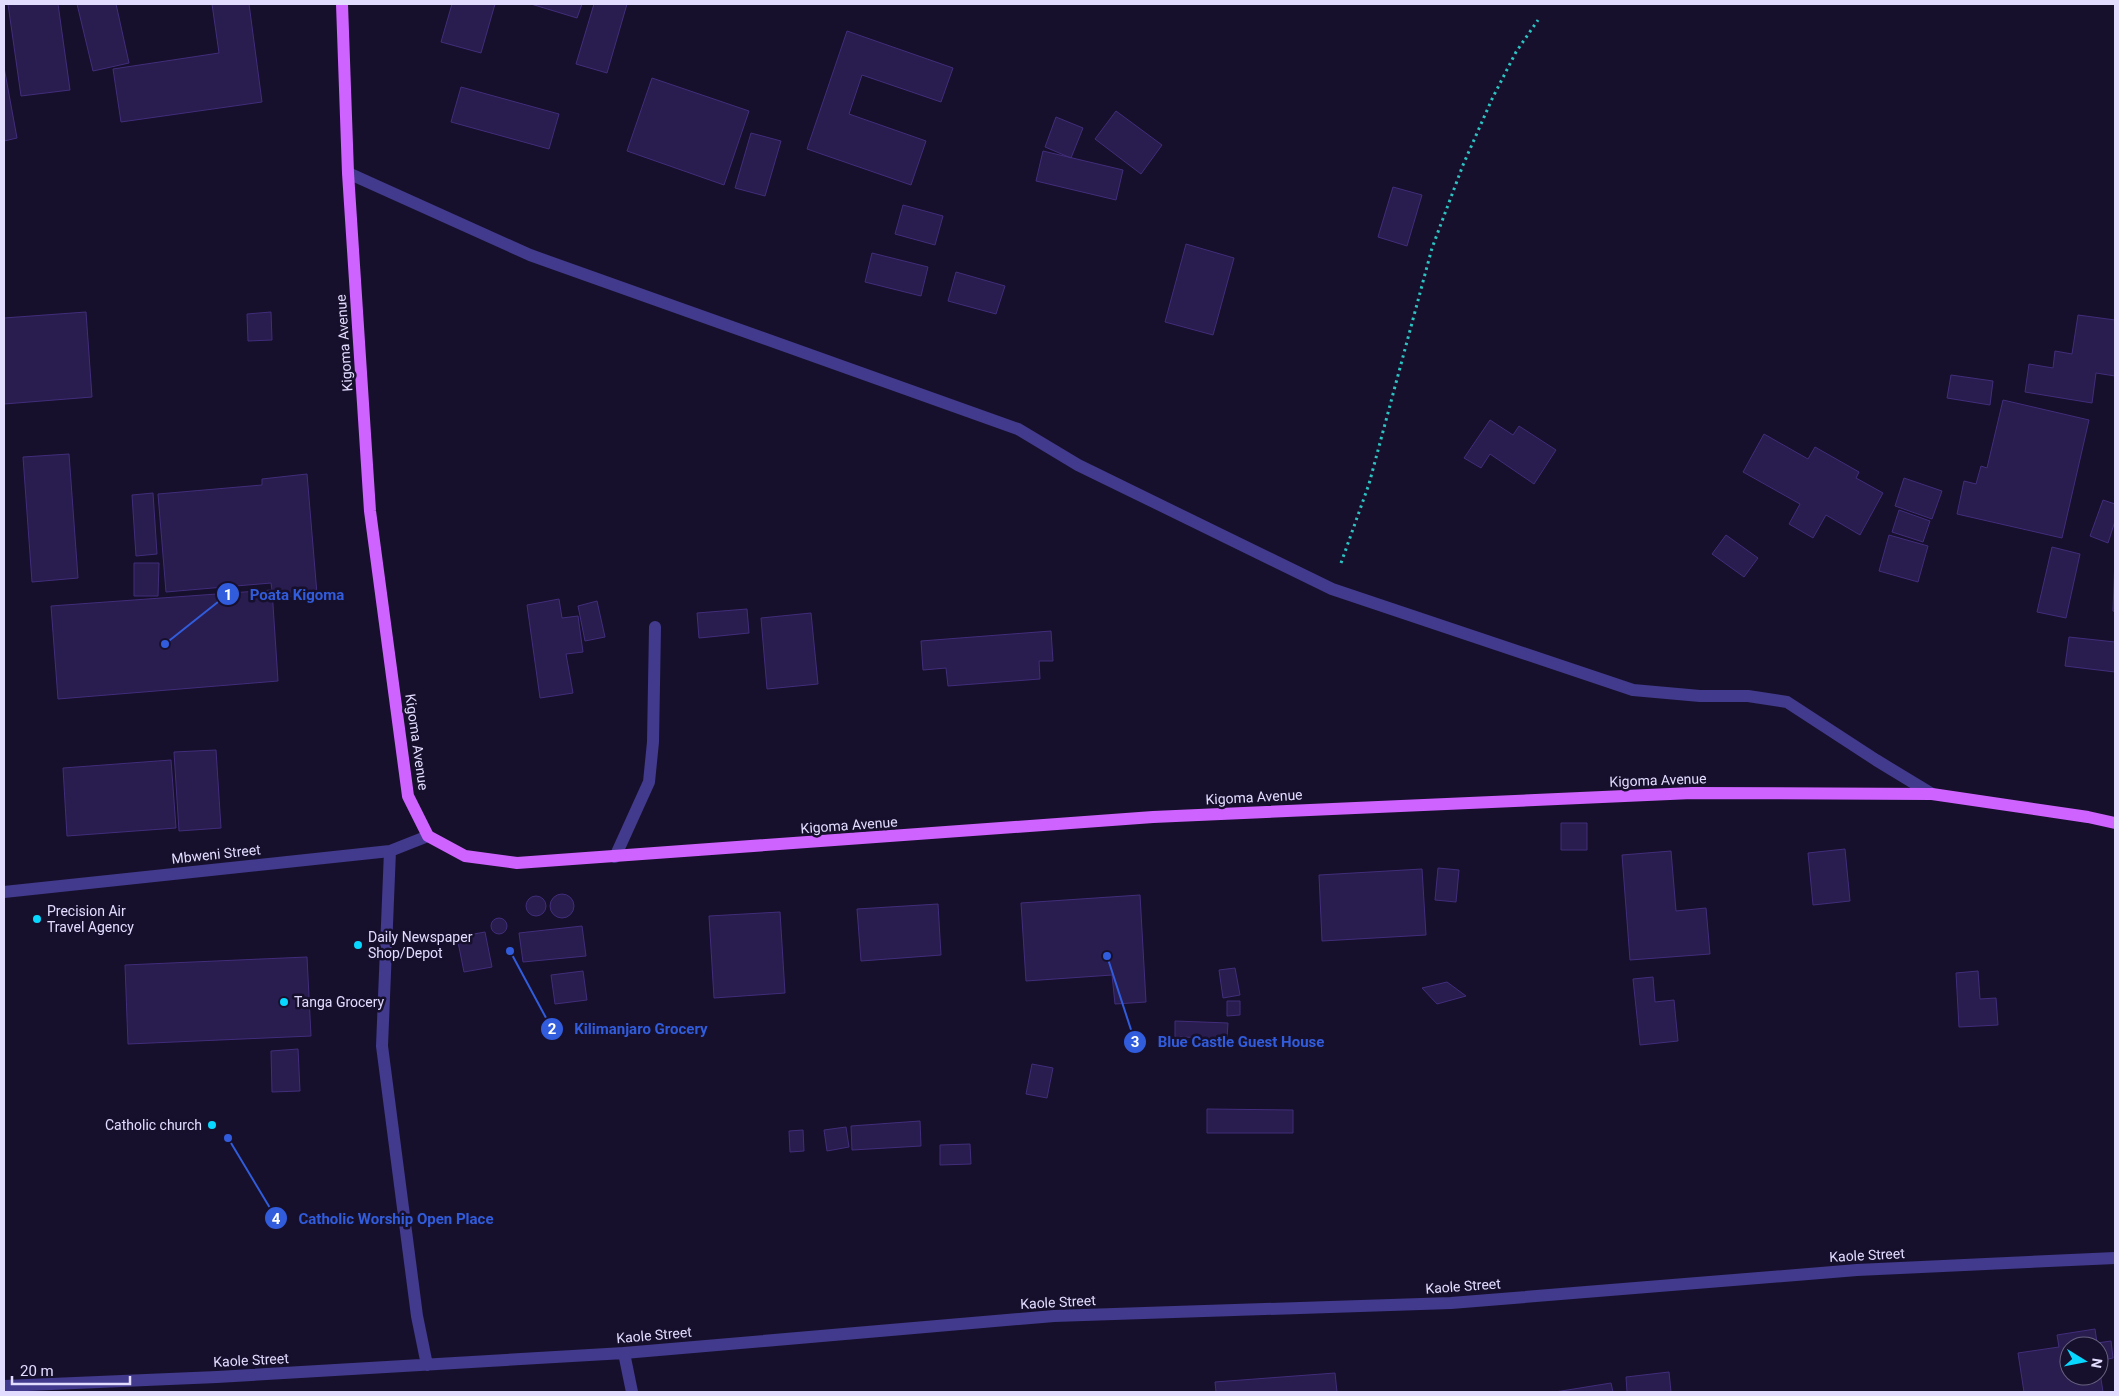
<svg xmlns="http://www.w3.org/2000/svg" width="2119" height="1396" font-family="Roboto,sans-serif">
<rect width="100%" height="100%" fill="#17102c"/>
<path fill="#291c4e" stroke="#412d7b" d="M8 4H58L70 90 21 96Z
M77 4H116L129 63 93 71Z
M212 4H249L262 102 121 122 113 69 219 53Z
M452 4H495L481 53 441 42Z
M531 4H582L577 18Z
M594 4H627L607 73 576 64Z
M847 31 953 68 941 102 862 75 849 114 926 141 911 185 807 149Z
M4 67 17 138 4 141Z
M652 78 749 111 724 185 627 151Z
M461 87 559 114 549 149 451 122Z
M1116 111 1162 145 1141 174 1095 139Z
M1056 117 1083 128 1071 158 1045 147Z
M751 133 781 141 765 196 735 188Z
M1043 151 1123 170 1116 200 1036 181Z
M1393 187 1422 195 1407 246 1378 237Z
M903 205 943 216 935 245 895 234Z
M1186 244 1234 258 1213 335 1165 322Z
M872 253 928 267 921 296 865 282Z
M956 272 1005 286 996 314 948 301Z
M86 312 92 397 4 404V318Z
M271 312 272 340 248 341 247 314Z
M2078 315 2115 320V376L2096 373 2092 403 2025 392 2029 364 2053 368 2055 351 2072 354Z
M1951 375 1993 381 1990 405 1947 398Z
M2003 400 2089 420 2062 538 1957 514 1964 481 1976 484 1981 466 1987 468Z
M1490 420 1513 435 1519 426 1556 450 1534 484 1490 454 1481 468 1464 458Z
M1764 434 1808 459 1815 447 1859 472 1856 478 1883 493 1860 535 1826 515 1813 538 1789 524 1800 504 1743 472Z
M69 454 78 578 32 582 23 457Z
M307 474 317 594 273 598 271 583 166 592 158 494 262 485V479Z
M1904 478 1942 491 1932 519 1895 506Z
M153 493 157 554 136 556 132 495Z
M2103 500 2115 504V521L2108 543 2090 536Z
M1899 510 1930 521 1923 542 1892 532Z
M1726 535 1758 558 1744 577 1712 554Z
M1889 535 1928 546 1918 582 1879 571Z
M2052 547 2080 554 2066 618 2037 612Z
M2115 558V612L2113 611Z
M134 563H159L158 596H134Z
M272 590 278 681 58 699 51 606Z
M559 599 562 618 578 616 583 652 566 654 573 693 540 698 527 605Z
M597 601 605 637 585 641 578 606Z
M747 609 749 633 699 638 697 613Z
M811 613 818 684 767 689 761 618Z
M1051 631 1053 661H1039L1040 679 948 686 946 668 923 670 921 641Z
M2069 637 2115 642V672L2065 666Z
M216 750 221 828 179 831 174 752Z
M171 760 176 828 67 836 63 768Z
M1561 823H1587V850H1561Z
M1845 849 1850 901 1813 905 1808 853Z
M1671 851 1676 911 1706 908 1710 954 1630 960 1622 855Z
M1438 868 1459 870 1456 902 1435 900Z
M1422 869 1426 935 1322 941 1319 875Z
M550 906a12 12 0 1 1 24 0a12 12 0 1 1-24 0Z
M1140 895 1146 1002 1115 1004 1112 975 1026 981 1021 903Z
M526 906a10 10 0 1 1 20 0a10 10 0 1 1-20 0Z
M938 904 941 955 861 961 857 909Z
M780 912 785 993 714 998 709 916Z
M491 926a8 8 0 1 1 16 0a8 8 0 1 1-16 0Z
M582 926 586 956 523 962 519 933Z
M485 932 492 967 464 972 457 937Z
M307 957 311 1036 128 1044 125 965Z
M1235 968 1240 995 1223 998 1219 970Z
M583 971 587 1000 555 1004 551 975Z
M1978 971 1980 999 1996 998 1998 1025 1959 1027 1956 973Z
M1653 977 1655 1002 1674 1000 1678 1041 1640 1045 1633 979Z
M1447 982 1466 996 1437 1004 1422 988Z
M1227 1001H1240V1015L1227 1016Z
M1175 1021 1228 1023 1227 1038 1175 1037Z
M298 1049 300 1091 272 1092 271 1051Z
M1032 1064 1053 1068 1047 1098 1026 1094Z
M1207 1109 1293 1110V1133H1207Z
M920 1121 921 1146 852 1150 851 1126Z
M846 1127 849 1147 827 1151 824 1130Z
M803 1130 804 1151 790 1152 789 1131Z
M970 1144 971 1164 940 1165V1145Z
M2095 1329 2097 1343 2111 1341 2113 1358 2099 1361V1346H2069V1376H2099V1366L2103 1392H2024L2018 1353 2059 1347 2057 1335Z
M1669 1372 1671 1392H1627L1626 1377Z
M1335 1373 1337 1392H1216L1215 1382Z
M1611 1383 1613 1392H1555Z"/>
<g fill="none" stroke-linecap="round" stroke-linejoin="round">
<path stroke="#2cc3c3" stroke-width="3" stroke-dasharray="2.5 4" stroke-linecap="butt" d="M1341 563 1369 484 1432 248 1463 165 1492 99 1516 52 1538 20"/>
<path stroke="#423a8d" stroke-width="12" d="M615 857 649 782 653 742 655 627"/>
<path stroke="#423a8d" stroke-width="12" d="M348 173 530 255 1018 429 1078 465 1332 589 1633 690 1700 696H1748L1787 702 1876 760 1932 794
M390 851 382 1046 417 1316 427 1365
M4 892 390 851 428 836
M624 1353 632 1392
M4 1386 217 1377 624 1353 1054 1316 1451 1303 1857 1270 2115 1258"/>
<path stroke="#ce63ff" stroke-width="12" d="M342 4 348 173 370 511 408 796 428 836 465 856 517 863 1153 817 1692 793 1932 794 2088 817 2115 823"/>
</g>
<g fill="#08d7ff" stroke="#17102c" stroke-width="2">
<circle cx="37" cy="919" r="5"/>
<circle cx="358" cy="945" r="5"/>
<circle cx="284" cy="1002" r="5"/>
<circle cx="212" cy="1125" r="5"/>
</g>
<g text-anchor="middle" stroke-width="5" stroke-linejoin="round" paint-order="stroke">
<g font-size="14" fill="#e2dcff" stroke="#17102c">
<text transform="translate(344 343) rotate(-94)" y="5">Kigoma Avenue</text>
<text transform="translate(417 742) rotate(82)" y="5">Kigoma Avenue</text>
<text transform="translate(1658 780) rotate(-2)" y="5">Kigoma Avenue</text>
<text transform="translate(1254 797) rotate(-3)" y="5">Kigoma Avenue</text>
<text transform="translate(849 825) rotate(-4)" y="5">Kigoma Avenue</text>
<text transform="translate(216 854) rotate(-6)" y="5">Mbweni Street</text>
<text transform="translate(1867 1255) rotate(-3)" y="5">Kaole Street</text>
<text transform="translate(1463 1286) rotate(-4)" y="5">Kaole Street</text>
<text transform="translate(1058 1302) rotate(-3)" y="5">Kaole Street</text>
<text transform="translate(654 1335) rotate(-5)" y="5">Kaole Street</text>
<text transform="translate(251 1360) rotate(-3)" y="5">Kaole Street</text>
</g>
<g font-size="14" fill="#e2dcff" stroke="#17102c" text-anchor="start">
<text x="47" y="916">Precision Air<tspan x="47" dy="16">Travel Agency</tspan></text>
<text x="368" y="942">Daily Newspaper<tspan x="368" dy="16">Shop/Depot</tspan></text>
<text x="294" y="1007">Tanga Grocery</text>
<text x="202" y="1130" text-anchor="end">Catholic church</text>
</g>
</g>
<path fill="none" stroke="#315cdc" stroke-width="2" d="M165 644L228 594M510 951L552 1029M1107 956L1135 1042M228 1138L276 1218"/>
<g fill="#315cdc" stroke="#17102c" stroke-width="2">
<circle cx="165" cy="644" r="5"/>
<circle cx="510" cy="951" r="5"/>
<circle cx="1107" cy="956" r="5"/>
<circle cx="228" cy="1138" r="5"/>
<circle cx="228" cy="594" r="12"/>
<circle cx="552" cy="1029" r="12"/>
<circle cx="1135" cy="1042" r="12"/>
<circle cx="276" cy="1218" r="12"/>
</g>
<g font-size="15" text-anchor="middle" font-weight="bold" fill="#fff">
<text x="228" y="600">1</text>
<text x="552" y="1034">2</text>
<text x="1135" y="1047">3</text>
<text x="276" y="1224">4</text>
</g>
<g font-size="15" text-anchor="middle" font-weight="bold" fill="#315cdc" stroke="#17102c" stroke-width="5" stroke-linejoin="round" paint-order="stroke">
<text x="297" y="600">Poata Kigoma</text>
<text x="641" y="1034">Kilimanjaro Grocery</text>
<text x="1241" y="1047">Blue Castle Guest House</text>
<text x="396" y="1224">Catholic Worship Open Place</text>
</g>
<rect width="2119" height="1396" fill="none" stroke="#e2dcff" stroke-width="10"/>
<g transform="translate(2084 1361) rotate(100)"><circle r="24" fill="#17102c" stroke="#686280"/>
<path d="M0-4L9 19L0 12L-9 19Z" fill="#08d7ff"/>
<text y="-8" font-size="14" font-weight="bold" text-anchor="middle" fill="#e2dcff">N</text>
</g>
<path d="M12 1376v8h118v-8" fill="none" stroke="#e2dcff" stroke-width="2.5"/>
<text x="20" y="1376" font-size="15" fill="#e2dcff" stroke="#17102c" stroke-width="4" paint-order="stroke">20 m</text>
</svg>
